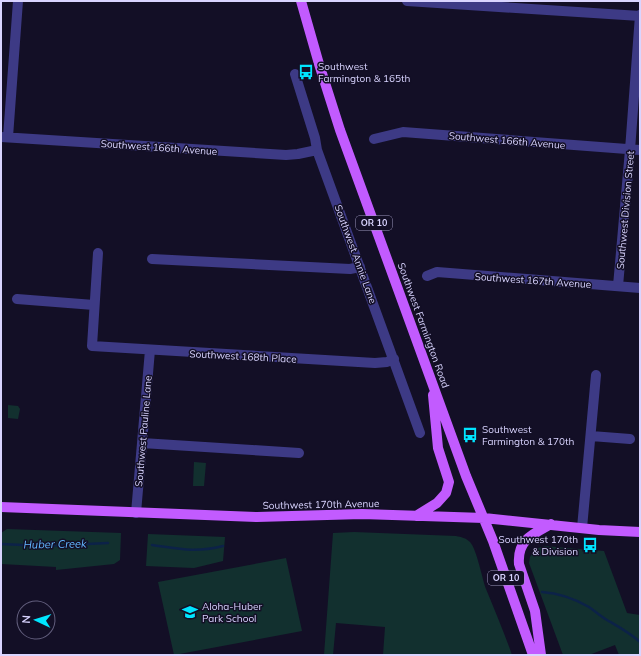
<svg xmlns="http://www.w3.org/2000/svg" width="641" height="656" font-family="Mulish,sans-serif">
<rect width="100%" height="100%" fill="#130f26"/>
<path fill="#12302f" d="M8 405 18 406 20 409 18 419 8 418Z
M194 462 206 463 204 486H193Z
M7 529 121 533 120 560 114 564 56 570V567L1 564V533Z
M354 532 456 536C461 537 466 538 470 542 477 550 482 578 486 589 495 611 504 632 512 655H383L385 627 336 623 333 655H324L333 533Z
M148 534 225 537 223 561 194 568 146 566Z
M545 546 604 551 627 613 640 615V655H619L615 645 589 655H563L529 563 530 557 535 549Z
M286 558 302 631 174 655 158 582Z"/>
<g fill="none" stroke-linecap="round" stroke-linejoin="round">
<path stroke="#0c2248" stroke-width="2.5" d="M1 544 45 546 108 543
M152 545C180 549 195 553 223 546
M542 592C557 593 575 599 589 607 595 611 600 616 607 620 619 627 630 633 640 642"/>
<path stroke="#3d3a85" stroke-width="10" d="M407 1 640 16
M295 74 315 138 317 150 420 433
M1 137 286 155 298 154 317 150
M8 137 18 1
M374 139 403 132 640 150
M98 253 92 346 375 363 387 362 394 359
M152 259 350 269 360 267
M427 276 437 272 640 288
M618 286 630 150 640 15
M17 299 94 305
M591 436 630 439
M142 443 299 453
M136 513 150 350
M582 528 596 375"/>
<path stroke="#c25bff" stroke-width="10" d="M301 1 319 64 340 130 466 476 493 541 533 655
M1 507 257 517 362 514 484 518 599 530 640 532
M416 516 437 503 446 493 449 482 438 448 433 395
M541 655 535 611 519 564C517 540 533 534 551 524"/>
</g>
<defs>
<symbol id="bus-bare" viewBox="-9 -9 18 18"><path d="M-5-6H5V4H4V6H2V4H-2V6H-4V4H-5ZM-3.5-4V0h7V-4ZM-3.5 1.2v1.5H-2V1.2ZM2 1.2v1.5H3.5V1.2Z" fill="#00e5ff" stroke="#130f26" stroke-width="2.5" paint-order="stroke"/></symbol>
<symbol id="school-bare" viewBox="-9 -9 18 18"><path d="M0-5L7-2L0 1L-7-2ZM-4 1L0 2.5L4 1V4Q0 6-4 4Z" fill="#00e5ff" stroke="#130f26" stroke-width="2.5" paint-order="stroke"/></symbol>
</defs>
<g fill-rule="evenodd">
<use href="#bus-bare" x="295" y="61" width="22" height="22"/>
<use href="#bus-bare" x="459" y="424" width="22" height="22"/>
<use href="#bus-bare" x="579" y="534" width="22" height="22"/>
<use href="#school-bare" x="179" y="601" width="22" height="22"/>
</g>
<g text-anchor="middle" stroke-width="3" stroke-linejoin="round" paint-order="stroke">
<g fill="#130f26" stroke="#9e99be" stroke-width="1">
<rect x="356" y="216" width="36" height="14" rx="3"/>
<rect x="488" y="571" width="36" height="14" rx="3"/>
</g>
<g font-size="9" font-weight="bold" fill="#d9d4ff">
<text x="374" y="226">OR 10</text>
<text x="506" y="581">OR 10</text>
</g>
<g font-size="10" fill="#d9d4ff" stroke="#130f26" text-anchor="start">
<text x="318" y="70">Southwest<tspan x="318" dy="12">Farmington &amp; 165th</tspan></text>
<text x="482" y="433">Southwest<tspan x="482" dy="12">Farmington &amp; 170th</tspan></text>
<text x="578" y="543" text-anchor="end">Southwest 170th<tspan x="578" dy="12">&amp; Division</tspan></text>
<text x="202" y="610">Aloha-Huber<tspan x="202" dy="12">Park School</tspan></text>
</g>
<g font-size="10" fill="#d9d4ff" stroke="#130f26">
<text transform="translate(507 140) rotate(5)" y="4">Southwest 166th Avenue</text>
<text transform="translate(159 147) rotate(4)" y="4">Southwest 166th Avenue</text>
<text transform="translate(625 210) rotate(-85)" y="4">Southwest Division Street</text>
<text transform="translate(356 254) rotate(70)" y="4">Southwest Annie Lane</text>
<text transform="translate(533 280) rotate(4)" y="4">Southwest 167th Avenue</text>
<text transform="translate(424 325) rotate(70)" y="4">Southwest Farmington Road</text>
<text transform="translate(243 356) rotate(3)" y="4">Southwest 168th Place</text>
<text transform="translate(143 431) rotate(-85)" y="4">Southwest Pauline Lane</text>
<text transform="translate(321 504) rotate(-1)" y="4">Southwest 170th Avenue</text>
</g>
<g font-size="11" font-style="italic" fill="#62b6ff" stroke="#130f26">
<text transform="translate(55 544) rotate(-1)" y="4">Huber Creek</text>
</g>
</g>
<rect width="641" height="656" fill="none" stroke="#d9d4ff" stroke-width="4"/>
<g transform="translate(36 620) rotate(274)"><circle r="19" fill="#130f26" stroke="#625e7d"/>
<path d="M0-3L7 15L0 10L-7 15Z" fill="#00e5ff"/>
<text y="-6" font-size="11" font-weight="bold" text-anchor="middle" fill="#d9d4ff">N</text>
</g>
</svg>
